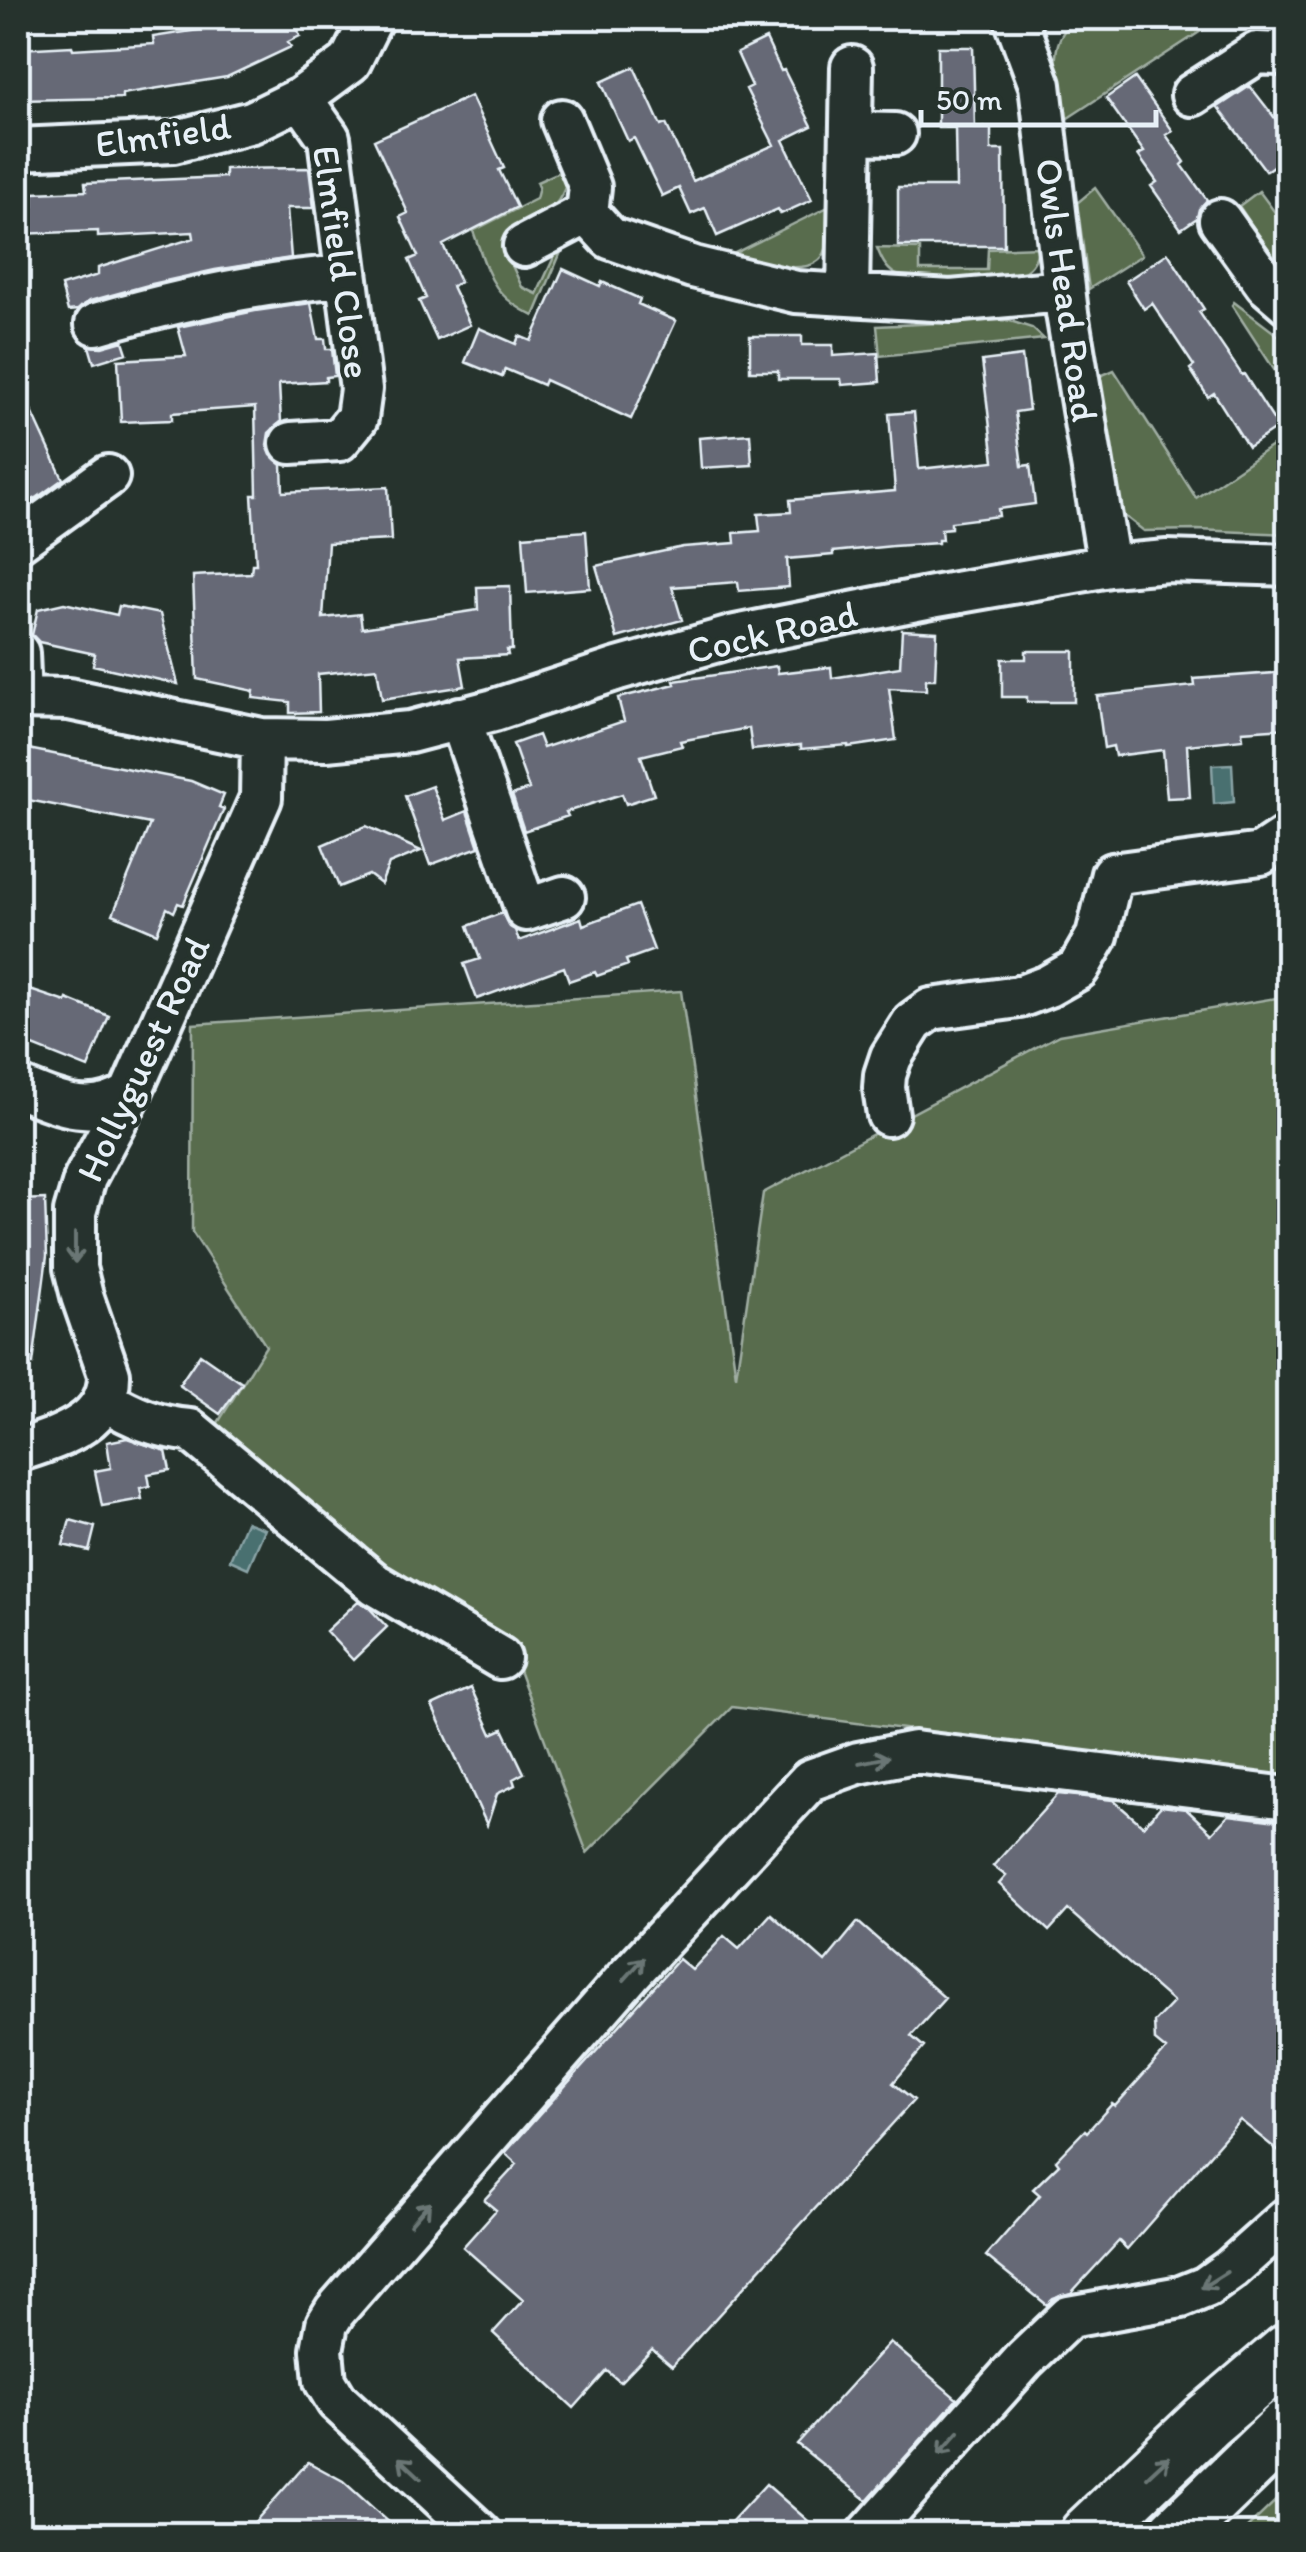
<svg xmlns="http://www.w3.org/2000/svg" width="1306" height="2552" font-family="Itim,sans-serif">
<rect width="100%" height="100%" fill="#26332d"/>
<filter id="ink" filterUnits="userSpaceOnUse"><feTurbulence type="fractalNoise" baseFrequency=".01" numOctaves="2"/><feDisplacementMap in="SourceGraphic" scale="20" xChannelSelector="R" yChannelSelector="G"/><feConvolveMatrix kernelMatrix="1 2 1 2 8 2 1 2 1" color-interpolation-filters="sRGB"/></filter>
<g filter="url(#ink)">
<path fill="#596c4e" stroke="#a0aea3" stroke-width="2.5" d="M1078 18H1221L1065 120C1059 86 1042 40 1078 18Z
M570 167C565 210 536 223 503 246L522 287 537 294 560 244 566 240 534 316C490 295 489 274 473 231L536 199 539 187 537 182Z
M1095 188 1142 255 1089 289 1077 203Z
M1259 191 1288 230V280L1239 206Z
M828 207C827 220 829 236 826 249 817 283 753 260 729 256Z
M1039 247C1036 258 1034 267 1022 273 1005 282 912 284 895 274 885 268 881 258 877 248L920 249V270H987L988 249Z
M1234 302 1288 343V391L1232 305Z
M1007 320 1032 328 1044 339 880 356 877 326Z
M1114 370 1196 498 1288 435V534L1197 530 1144 531 1122 514 1116 501 1100 376Z
M681 991 736 1376 763 1193 1059 1035 1288 996V1778L732 1707 587 1853 514 1657 204 1445 266 1346 192 1232 193 1024Z
M1288 2489V2534H1241Z"/>
<path fill="#4a6f6f" stroke="#89a3a6" stroke-width="2.5" d="M1232 764 1234 802 1214 804 1212 765Z
M246 1522 265 1529 248 1568 230 1560Z"/>
<path fill="#666976" stroke="#e8f1f8" stroke-width="2.5" d="M226 18H291L300 36 288 42 291 47 227 77 122 94V98L18 100V49L72 46 73 49 154 44 153 37 230 25Z
M766 39 781 71 784 70 812 126 783 140 812 200 781 214 778 209 717 236 705 208 691 214 679 188 662 196 634 138 628 141 601 82 634 67 661 126 666 124 693 181 774 145 746 89 752 86 737 53Z
M938 47H973L975 128H991V150H1003L1004 246H898V187H956L955 128H938Z
M1135 78 1173 131 1166 135 1185 162 1182 165 1207 200 1199 209 1197 218 1181 229 1151 186 1157 182 1138 155 1144 152 1106 98Z
M1250 86 1288 135V155L1266 171 1218 107Z
M471 96 504 168 499 170 517 207 443 245 460 282 452 286 470 325 437 340 419 301 426 298 409 260 418 256 400 217 408 213 374 140Z
M309 168 314 208H287L291 258 215 270 152 284 90 301 78 310 68 311 61 286 98 275V268L194 238 193 232 98 237V231L18 234V207L33 206V193L86 191 85 183 225 177V169Z
M1168 253 1204 309 1199 312 1242 375 1244 374 1278 427 1248 447 1214 393 1208 397 1190 369 1194 366 1152 303 1144 309 1126 281Z
M563 269 600 286 602 282 640 299 638 304 676 321 631 419 545 380 543 385 505 369 502 377 465 362 479 328 516 344 519 336 531 341Z
M311 303 318 339H325L326 349H332L335 376 326 377V381L279 384 281 422 269 433 267 445 271 455 282 465 283 492 388 487 391 540 328 543 323 618 360 614 362 628 478 610 477 587 510 586 512 650H507L508 655 460 658 465 686 382 699 377 668 318 674 319 712 290 713V702L253 698 254 691 197 679 193 576 251 573 252 564H256L252 495H257L255 407 172 413V420L121 422 118 360 186 356 178 327 255 311Z
M750 336H802V345H833V356L878 353 880 382 842 385 841 379H778V371H750Z
M123 341 127 353 94 363 89 346 102 347Z
M1022 356 1029 410 1015 412 1022 466 1030 465 1035 504 998 509 999 516 951 522V528L941 529 942 540H938V543L893 546 833 552V555L787 559 789 587 739 591 738 582 672 587 682 620 617 638 596 566 683 547 735 543 734 533 760 531 758 514 791 512 790 500 895 491 889 414 914 412 919 469 994 461 982 361Z
M18 381 63 479 38 497 18 507Z
M750 434 752 465 701 468 699 438Z
M586 531 590 588 527 593 523 536Z
M64 603 117 615 119 606 160 614 178 684 93 665 95 654 39 642 32 635 38 609Z
M902 630 937 632 935 679H926V690L889 688 896 740 848 747V745L801 749V745L752 750 749 728 680 741 682 746 641 756 654 795 626 804 622 794 566 812 568 816 524 831 512 795 529 789 513 744 538 735 543 748 624 721 618 698 675 684 674 681 777 666 778 673 831 667 832 678 900 667Z
M1026 651H1074V702H1027V697H1002V659H1026Z
M1288 672V728L1242 731 1243 739 1187 745 1190 797 1167 798 1163 750 1115 756 1113 746 1104 748 1097 696 1195 686 1194 679Z
M18 747 191 781 224 795 219 807 224 809 183 905 178 903 174 912 167 908 157 933 113 914 150 824 18 798Z
M432 786 445 820 467 811 479 847 430 865 405 796Z
M366 826 421 851 389 864 381 884 369 875 339 887 322 845Z
M637 905 654 950 626 960 628 965 597 976 595 972 569 981 564 967 477 999 464 964 480 959 468 926 502 913 510 927 515 930 519 941 581 918 583 925Z
M18 986 66 1002 67 999 109 1016 88 1068 18 1040Z
M45 1199 47 1256 33 1364 18 1363V1200Z
M200 1354 242 1383 220 1414 179 1385Z
M127 1438 166 1451 170 1470 148 1474 150 1486 140 1488 142 1499 102 1506 95 1471 111 1468 107 1442Z
M70 1520 95 1527 89 1551 63 1545Z
M358 1601 369 1608 387 1627 353 1660 326 1631Z
M471 1688 492 1734 503 1729 524 1773 513 1779 515 1785 497 1794 487 1825 432 1706Z
M1058 1794 1113 1800 1143 1826 1161 1806 1186 1809 1212 1833 1229 1815 1286 1822 1288 1824V2159L1240 2120 1127 2249 1119 2241 1071 2293 1053 2299 1047 2305 986 2256 1040 2195 1033 2189 1059 2164 1056 2160 1085 2130 1087 2132 1112 2104 1115 2106 1166 2050 1155 2041 1154 2022 1173 2002 1068 1910 1049 1931 999 1884 1006 1876 993 1866Z
M771 1914 825 1962 858 1922 945 1998 911 2036 924 2047 893 2083 914 2100 672 2366 652 2349 620 2382 607 2371 574 2408 493 2333 523 2300 463 2247 496 2210 484 2200 517 2164 505 2153 679 1959 692 1970 724 1936 739 1949Z
M890 2342 957 2399 867 2500 797 2444Z
M308 2462 343 2481 402 2534H244Z
M766 2484 823 2534H720Z"/>
<g fill="none" stroke-linecap="round" stroke-linejoin="round">
<defs>
<path id="minor" d="M1015 18 1040 85 1067 313 1109 566
M1192 95 1257 53 1277 54 1288 45
M562 120 590 187 587 213 610 238 693 267 796 292 951 301 1064 291
M851 133 895 134
M18 149 173 142 252 122 301 98 350 62 372 18
M1220 220 1266 284 1288 303
M524 246 587 213
M848 294 852 67
M96 324C178 300 260 282 346 276
M291 443 339 440 357 418 361 389 329 138 301 98
M18 541 108 476
M18 653 20 698
M18 698 69 699 262 739 326 740 410 732 494 710 618 669 735 636 932 597 1109 566 1167 561 1288 565
M460 718 526 910 564 897
M18 1087C57 1103 91 1120 130 1094
M888 1115 884 1088 885 1075 891 1057 913 1022 931 1009 1019 997 1048 986 1078 969 1097 936 1112 874 1261 854 1288 836
M104 1400C132 1416 157 1428 190 1430L375 1584 500 1658
M18 1451C56 1438 110 1424 109 1374L82 1296 75 1268V1212L85 1178 130 1094 261 798 262 739
M481 2534 337 2401 325 2381 322 2350 327 2324 335 2311 630 1974 810 1780 858 1763 914 1752 1288 1798
M868 2534 1024 2360 1069 2317 1181 2297 1206 2287 1231 2269 1288 2218"/>
<path id="highway" d="M1088 2534 1207 2421 1288 2352
M1176 2534 1288 2426"/>
</defs>
<use href="#minor" stroke="#e8f1f8" stroke-width="48"/>
<use href="#highway" stroke="#e8f1f8" stroke-width="62"/>
<use href="#minor" stroke="#26332d" stroke-width="40"/>
<use href="#highway" stroke="#26332d" stroke-width="55"/>
</g>
<defs><path id="oneway-shaft" d="M-6 0H5M1.5-3L5.5 0L1.5 3" fill="none" stroke-width="1.6" stroke-linecap="round" stroke-linejoin="round" transform="scale(2.5)"/></defs>
<g stroke="#6a7674">
<use href="#oneway-shaft" transform="translate(75 1248) rotate(90)"/>
<use href="#oneway-shaft" transform="translate(874 1760) rotate(-11)"/>
<use href="#oneway-shaft" transform="translate(634 1969) rotate(-48)"/>
<use href="#oneway-shaft" transform="translate(420 2213) rotate(-49)"/>
<use href="#oneway-shaft" transform="translate(1214 2280) rotate(148)"/>
<use href="#oneway-shaft" transform="translate(949 2443) rotate(132)"/>
<use href="#oneway-shaft" transform="translate(1158 2467) rotate(-43)"/>
<use href="#oneway-shaft" transform="translate(410 2468) rotate(-137)"/>
</g>
</g>
<g text-anchor="middle" stroke-width="8" stroke-linejoin="round" paint-order="stroke">
<g font-size="38" fill="#e8f1f8" stroke="#26332d">
<text transform="translate(163 135) rotate(-8)" y="13">Elmfield</text>
<text transform="translate(342 262) rotate(82)" y="13">Elmfield Close</text>
<text transform="translate(1067 290) rotate(82)" y="13">Owls Head Road</text>
<text transform="translate(772 632) rotate(-13)" y="13">Cock Road</text>
<text transform="translate(143 1059) rotate(-65)" y="13">Hollyguest Road</text>
</g>
</g>
<rect width="1306" height="2552" fill="none" stroke="#26332d" stroke-width="60"/>
<rect x="30" y="30" width="1246" height="2492" fill="none" stroke="#e8f1f8" stroke-width="4" filter="url(#ink)"/>
<path d="M921 110v15h235v-15" fill="none" stroke="#e8f1f8" stroke-width="5"/>
<text x="936" y="110" font-size="30" fill="#e8f1f8" stroke="#26332d" stroke-width="8" paint-order="stroke">50 m</text>
</svg>
